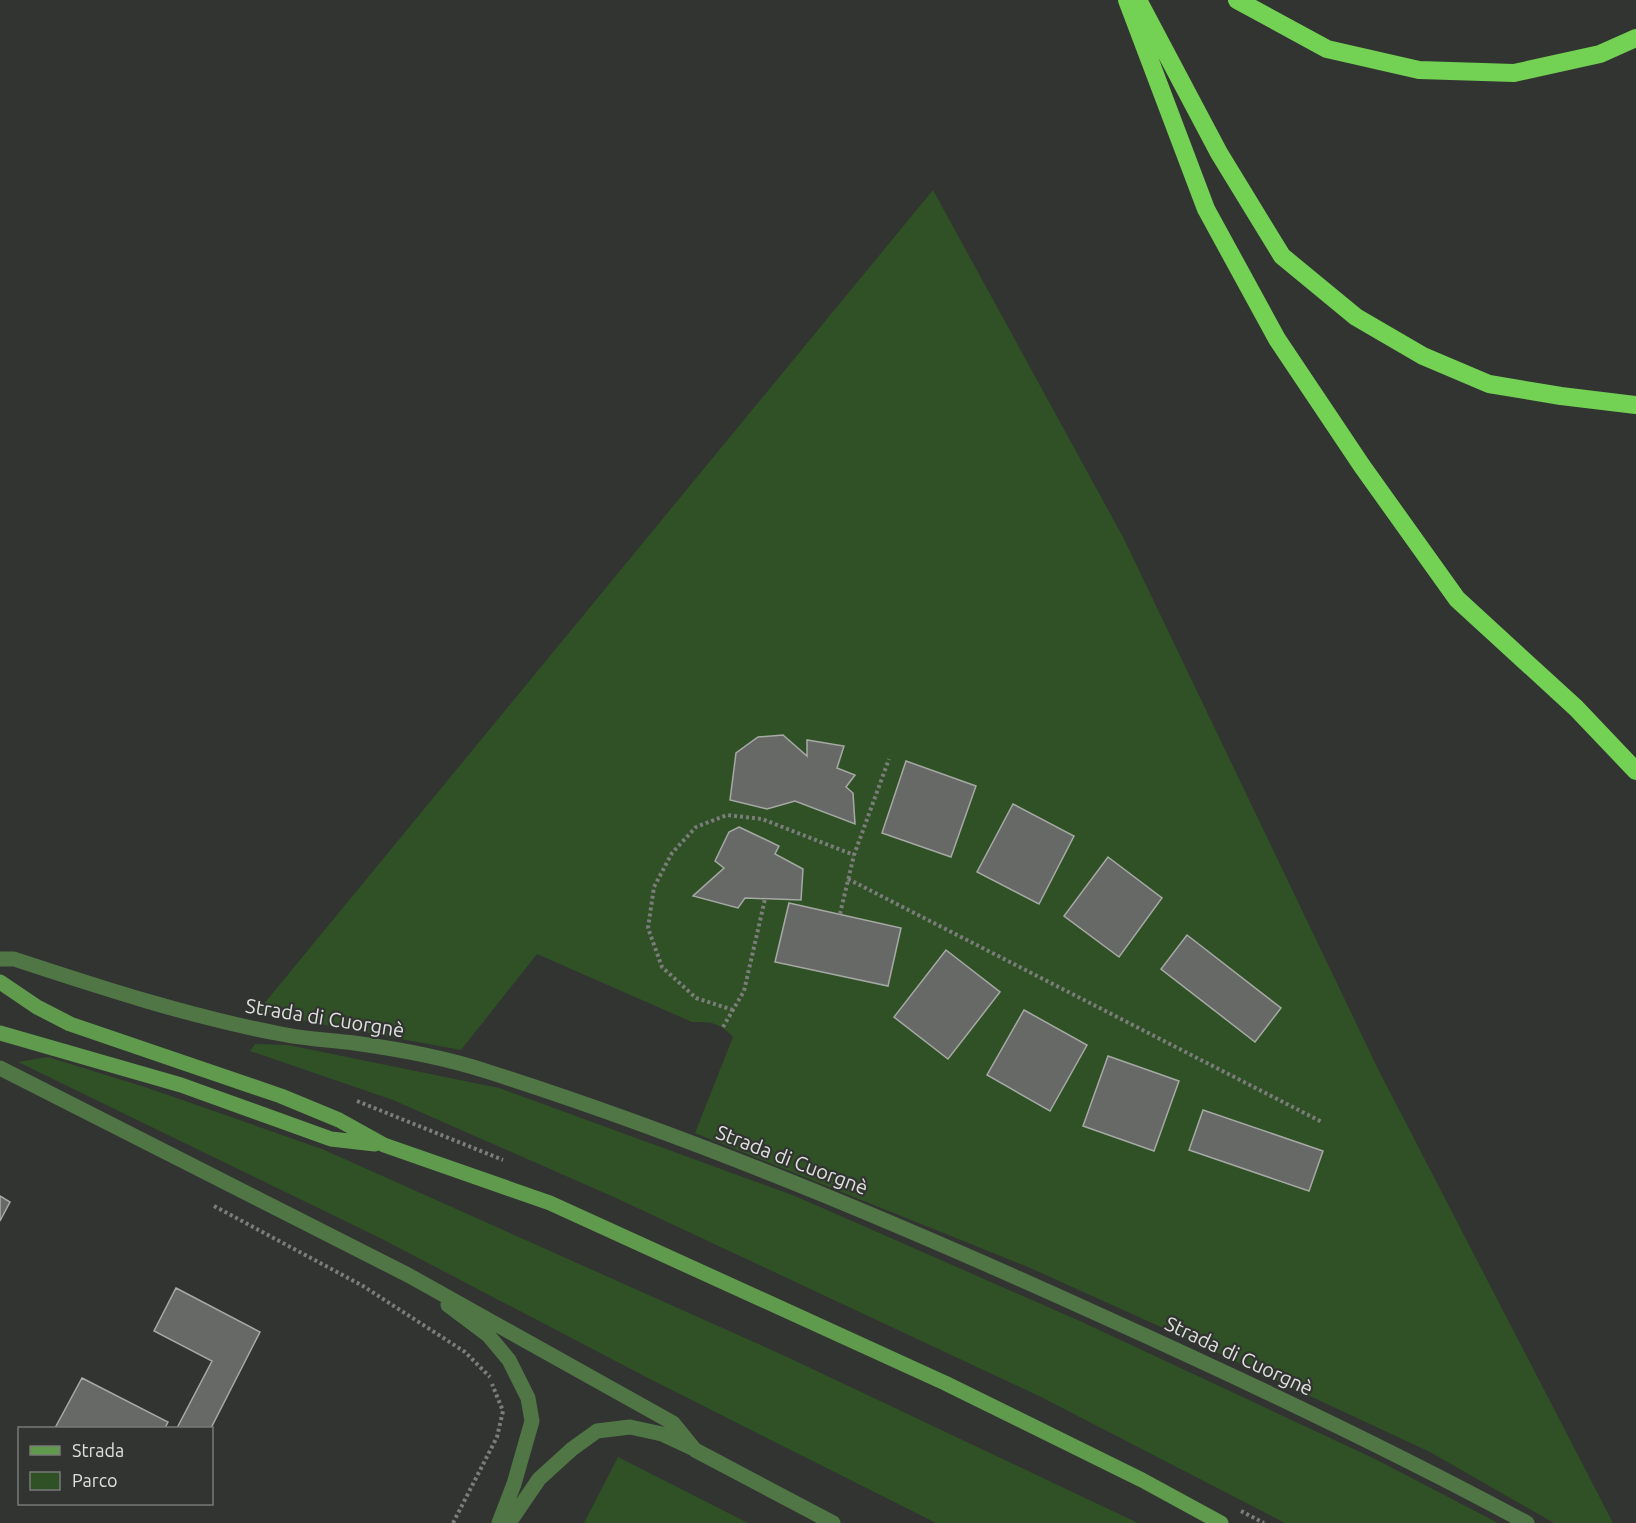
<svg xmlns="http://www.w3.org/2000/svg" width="1636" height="1523" font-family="Ubuntu,sans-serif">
<rect width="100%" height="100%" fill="#313431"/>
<path fill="#305125" d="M933 190 1124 539 1379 1071 1613 1523H1554L1430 1452 1192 1341 1028 1267 695 1133 733 1037C718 1022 712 1022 692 1022L537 954 461 1050 335 1027 258 1011Z
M255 1044 288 1045 499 1088 795 1196 1082 1322 1375 1459 1498 1523H1285L1039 1396 616 1198 393 1100 250 1051Z
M48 1057 148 1088 322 1149 785 1356 1138 1523H936L646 1377 382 1239 18 1062Z
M618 1457 748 1523H584Z"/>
<path fill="#666966" stroke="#a6a9a5" stroke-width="1.5" d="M783 735 807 756V740L844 746 837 768 855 775 846 787 853 793 855 824 795 801 767 809 730 800 736 753 758 737Z
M906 761 976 786 951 857 882 833Z
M1013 804 1074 836 1039 904 977 872Z
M739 827 779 846 775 854 803 869 801 900 745 898 738 908 693 896 724 868 715 861 729 832Z
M1108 857 1162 898 1119 957 1064 916Z
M789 903 901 928 888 986 775 962Z
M1187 935 1281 1008 1255 1042 1161 969Z
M946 950 1000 992 948 1059 894 1017Z
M1024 1010 1087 1045 1050 1111 987 1075Z
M1108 1056 1179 1081 1154 1151 1083 1126Z
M1203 1110 1323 1151 1309 1191 1189 1150Z
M0 1196 10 1202 0 1221Z
M176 1288 260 1332 211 1428H177L212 1361 154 1331Z
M82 1378 168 1422 165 1428H55Z"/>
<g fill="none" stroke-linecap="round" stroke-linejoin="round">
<path stroke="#7a7d7a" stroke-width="4" stroke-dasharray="3 3" stroke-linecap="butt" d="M848 879 1322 1122
M840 914 854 855 889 759
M733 1010 696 998 662 967 648 928 654 887 672 853 696 827 727 815 762 819 854 855
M723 1027 744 991 765 899
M357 1101 503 1160
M214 1206 363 1286 465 1352 490 1377
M1241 1511 1264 1523
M453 1523 497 1437 503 1411 492 1384"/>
<path stroke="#517646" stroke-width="15" d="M0 959H14C102 988 191 1017 281 1034 305 1039 330 1040 354 1043 398 1049 447 1058 489 1072 699 1139 902 1225 1102 1316 1246 1381 1388 1448 1527 1523
M0 1068 408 1275 673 1423 695 1450 833 1523
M448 1305 488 1335 509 1360 528 1398 532 1421 514 1484 499 1523
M509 1523 539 1479 572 1449 597 1431 630 1427 662 1434 692 1448"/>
<path stroke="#609b4d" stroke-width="15" d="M0 982 37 1007 70 1024 281 1096 339 1120 384 1145 550 1203 945 1383 1142 1480 1221 1523
M0 1033 181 1085 331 1139 375 1144"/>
<path stroke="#73d153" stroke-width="18" d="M1127 0 1206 209 1277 339 1362 466 1457 599 1576 708 1636 771
M1138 0 1219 153 1282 256 1356 317 1423 356 1489 384 1561 396 1636 405
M1237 0 1327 49 1419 70 1514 73 1600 54 1636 38"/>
</g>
<g text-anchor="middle" stroke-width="4.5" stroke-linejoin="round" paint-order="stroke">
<g font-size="20" fill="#e0e1df" stroke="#313431">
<text transform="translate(325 1018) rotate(9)" y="7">Strada di Cuorgnè</text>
<text transform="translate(792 1160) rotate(21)" y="7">Strada di Cuorgnè</text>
<text transform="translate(1239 1356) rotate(25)" y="7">Strada di Cuorgnè</text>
</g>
</g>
<rect x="18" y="1427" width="195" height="78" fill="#313431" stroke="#777977" stroke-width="1.5"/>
<rect x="30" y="1446" width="30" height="9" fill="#609b4d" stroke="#777977" stroke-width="1.5"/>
<text x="72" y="1457" font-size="18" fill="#e0e1df">Strada</text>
<rect x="30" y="1472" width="30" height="18" fill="#305125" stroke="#777977" stroke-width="1.5"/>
<text x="72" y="1487" font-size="18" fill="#e0e1df">Parco</text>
</svg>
